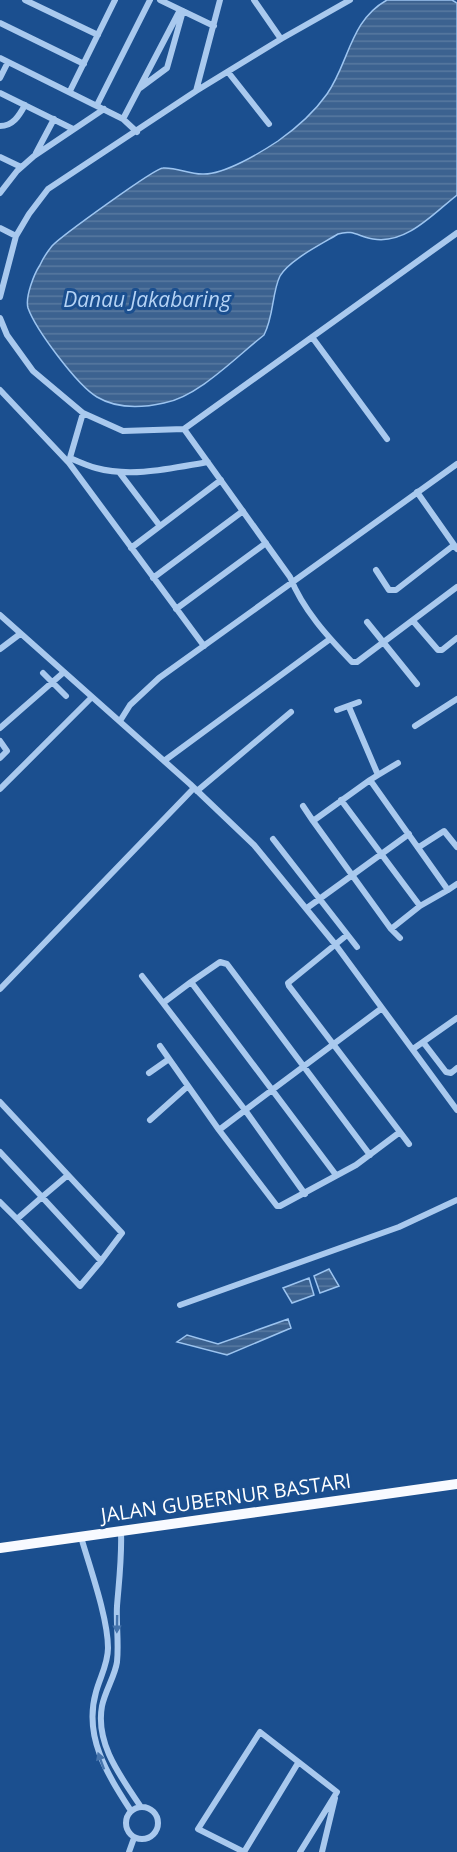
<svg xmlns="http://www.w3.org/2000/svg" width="457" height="1852" font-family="'Open Sans',sans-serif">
<defs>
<pattern id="water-rules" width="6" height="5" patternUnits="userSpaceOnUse" patternTransform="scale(1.5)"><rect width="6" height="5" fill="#3c6290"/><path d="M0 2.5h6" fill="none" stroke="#597aa1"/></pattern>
</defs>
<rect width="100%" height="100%" fill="#1b4f8f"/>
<path fill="url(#water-rules)" stroke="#9cc4f0" stroke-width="1.5" d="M387 0H452L457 3V195C434 213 406 245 373 239 359 237 353 229 338 234 322 244 289 260 280 276 272 292 274 316 264 335 236 357 198 397 164 403 142 408 117 409 97 397 77 385 36 330 28 308 25 297 34 274 40 265 43 258 48 251 52 246 60 237 155 168 163 168 177 167 190 175 204 174 225 174 260 153 278 141 295 129 315 111 327 94 349 63 350 20 387 0Z
M329 1269 339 1286 320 1293 314 1276Z
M309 1278 314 1295 292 1303 283 1288Z
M288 1319 291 1328 227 1355 177 1342 187 1335 218 1344Z"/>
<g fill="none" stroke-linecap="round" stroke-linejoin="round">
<path stroke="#a9c9ee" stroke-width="6" d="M25 0 98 35
M160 0 214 26
M254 0 281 39
M0 23 84 64
M0 58 123 119 137 132
M228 72 269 124
M0 78 8 62
M140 88 167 68 183 11
M70 91 115 0
M196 91 220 0
M0 93 73 129
M97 105 150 0
M123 119 180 10
M0 126C13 126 19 116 25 105
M36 153 54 119
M0 157 21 167
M0 193 17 171 34 156 104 109
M0 228 16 236
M0 297 16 236 29 214 48 189 196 91 281 39 350 0
M0 318 7 335 33 371 83 413 123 431 184 429 457 233
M312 337 387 439
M0 390 69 463 204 646
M184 429 290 577C303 610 328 637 352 662H357L457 587
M70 458C79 462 88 466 96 468 132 478 172 468 208 462
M69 461 83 413
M119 472 160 526
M417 492 457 549
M131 548 221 480
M376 570 389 590H396L454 545
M153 578 243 511
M176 609 266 543
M0 615 190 784 254 845 335 944 457 1110
M413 621 438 650H442L457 638
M367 622 417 684
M0 649 20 634
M43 673 66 696
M349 707 378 775 370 780
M337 710 359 702
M120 721 130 705 159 678 457 464
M415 726 457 699
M0 728 64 672
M0 741 7 751 0 758
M164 761 330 639
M378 775 398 763
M0 789 92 697
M197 791 291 712
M341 800 420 906 448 890
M303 806 313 821
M273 839 357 947
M419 847 444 831 457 847
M307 908 409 834
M391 929 420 906
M347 935 288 983 289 986 400 1132 356 1165 280 1206H277L219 1130C273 1089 328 1048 382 1008
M400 938 391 929 313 821 370 780 448 890 457 884
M142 976 163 1003
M191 982 163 1003 245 1110 305 1194
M0 989 194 788
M423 1042 446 1072 451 1073 457 1068
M160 1046 219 1130
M413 1049 457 1018
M149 1073 169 1059
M0 1102 122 1233 101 1261 42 1197 68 1175
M150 1120 188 1086
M400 1132 409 1144
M0 1152 42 1197 17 1219 0 1202
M336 1175 191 982 220 962 227 964 370 1155
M17 1219 80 1286 101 1261
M180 1305 399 1227 457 1200
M121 1532C122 1557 119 1581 117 1606 116 1624 119 1643 117 1662 115 1676 105 1691 102 1706 95 1744 121 1777 141 1807
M81 1537C90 1568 108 1618 108 1648 108 1664 100 1677 96 1692 83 1737 108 1775 131 1811
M126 1823a16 16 0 1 1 32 0a16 16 0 1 1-32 0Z
M129 1852 134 1838
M244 1852 198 1829 260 1732 337 1792 300 1852
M244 1852 298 1763
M322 1852 335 1798"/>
<path stroke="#f8faff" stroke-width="10" d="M0 1548 457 1484"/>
</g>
<defs><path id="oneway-solid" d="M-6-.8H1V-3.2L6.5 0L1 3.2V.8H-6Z" transform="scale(1.5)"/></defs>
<g fill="#4674ac">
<use href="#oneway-solid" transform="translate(117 1624) rotate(91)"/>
<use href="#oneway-solid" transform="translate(101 1761) rotate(-110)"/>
</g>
<g text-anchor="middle" stroke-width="6" stroke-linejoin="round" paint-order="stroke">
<g font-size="20" fill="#fff" stroke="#1b4f8f">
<text transform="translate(226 1498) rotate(-8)" y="7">JALAN GUBERNUR BASTARI</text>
</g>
<g font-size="21" font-style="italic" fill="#b5d3f5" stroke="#1b4f8f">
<text x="147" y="307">Danau Jakabaring</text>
</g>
</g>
</svg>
